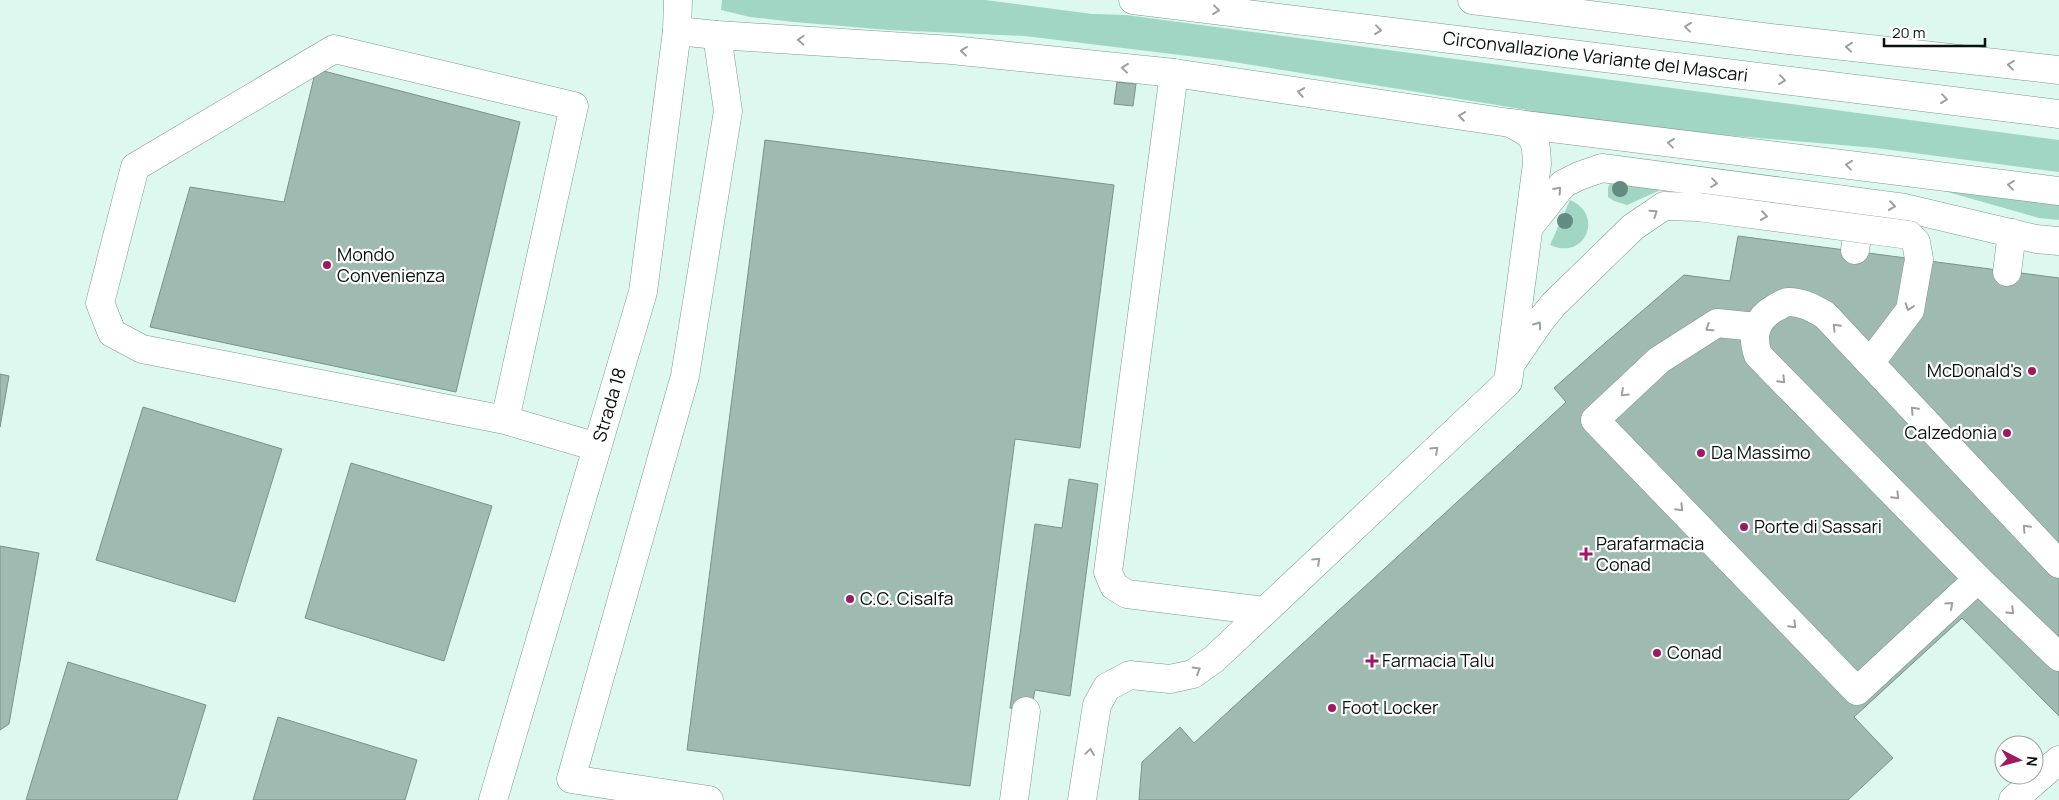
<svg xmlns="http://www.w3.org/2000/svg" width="2059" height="800" font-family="Manrope,sans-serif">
<rect width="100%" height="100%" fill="#dcf8ef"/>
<path fill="#a1d5c4" d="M722 0H985L1092 14 1126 15 2059 140V172L1876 148 1631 127 1221 60 1025 36 889 30 794 22 750 17 721 10Z
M1611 180 1674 184 1627 205 1614 201 1608 197V188Z
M1923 185 2059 198V220L2039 218Z
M1570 200C1605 215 1585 261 1550 245Z"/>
<path fill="#9ebab1" stroke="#79938b" d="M316 69 520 122 456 392 150 327 190 187 284 202Z
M1117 82 1136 84 1133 106 1114 104Z
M765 140 1114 185 1080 448 1015 439 970 786 687 750Z
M1738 236 2059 278V716L1962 618 1854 717 1893 758 1848 800H1139L1142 762 1180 727 1194 743 1563 405 1566 402 1554 388 1605 343 1684 275 1730 281Z
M0 374 9 376 0 427Z
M143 407 282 449 235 602 96 560Z
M351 463 492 506 444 661 305 618Z
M1069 479 1098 484 1070 696 1035 690 1031 711 1010 708 1035 524 1062 528Z
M0 546 39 553 9 724 0 730Z
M68 662 206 705 177 800H26Z
M278 717 417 760 405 800H253Z"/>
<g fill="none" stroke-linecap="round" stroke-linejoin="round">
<defs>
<g id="minor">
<path d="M677 31 717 35 952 50 1174 73 1510 123 2059 191"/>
<path d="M1174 73 1108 572 1114 586 1127 594 1264 611"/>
<path d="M1529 227 1563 184 1579 176 1602 168 1905 208 2036 239 2059 241"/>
<path d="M1855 250 1862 205"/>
<path d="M2007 272 2012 233"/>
<path d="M1756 327 1717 323 1659 360 1595 420 1857 691 1978 579"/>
<path d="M1512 362 1540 321 1554 304 1633 227 1664 206 1698 207"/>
<path d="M1870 363 1910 310 1919 259"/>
<path d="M505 420 142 349 112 333 100 303 135 167 334 49 574 106 505 420 597 447"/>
<path d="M2059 564 1825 315C1813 308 1803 302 1788 302 1784 302 1779 306 1775 308 1756 319 1751 335 1758 355L1978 579 2059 657"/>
<path id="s1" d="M493 800 643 292 677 31 678 0"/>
<path d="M709 800 571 779 685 376 728 111 717 35"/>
<path d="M1014 800 1026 711"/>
<path d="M1082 800 1097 705 1107 687 1130 675 1170 679 1193 674 1214 659 1508 382 1537 164C1536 137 1534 135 1510 123"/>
<path d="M2013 800 2059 760"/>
</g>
<g id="highway">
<path id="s2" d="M1133 0 2059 114"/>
<path d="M1472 0 1780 39 2059 70"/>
</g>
</defs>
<use href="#minor" stroke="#7e988f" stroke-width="29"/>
<use href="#highway" stroke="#7e988f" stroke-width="29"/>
<use href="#minor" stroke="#fff" stroke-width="28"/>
<use href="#highway" stroke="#fff" stroke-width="28"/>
<defs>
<path id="minor-bridge" d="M1698 207 1909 235 1916 242 1919 259"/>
</defs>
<use href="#minor-bridge" stroke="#7e988f" stroke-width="29" stroke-linecap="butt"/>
<use href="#minor-bridge" stroke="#fff" stroke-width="28"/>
</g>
<g fill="#638b81">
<circle cx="1620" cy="189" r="8"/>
<circle cx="1565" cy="221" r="8"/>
</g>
<defs><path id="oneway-chevron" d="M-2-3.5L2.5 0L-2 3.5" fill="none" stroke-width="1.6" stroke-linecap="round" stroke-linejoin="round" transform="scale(1.25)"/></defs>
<g stroke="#9ca09f">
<use href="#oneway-chevron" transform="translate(1216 10) rotate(7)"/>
<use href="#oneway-chevron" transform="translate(1688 27) rotate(-173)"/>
<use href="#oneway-chevron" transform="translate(1378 30) rotate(7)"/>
<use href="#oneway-chevron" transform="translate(801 40) rotate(-177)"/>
<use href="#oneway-chevron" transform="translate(1849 47) rotate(-174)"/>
<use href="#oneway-chevron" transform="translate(964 51) rotate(-174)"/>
<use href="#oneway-chevron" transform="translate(2011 65) rotate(-174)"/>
<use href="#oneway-chevron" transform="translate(1125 68) rotate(-174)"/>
<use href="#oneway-chevron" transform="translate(1782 80) rotate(7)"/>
<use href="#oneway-chevron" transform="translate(1301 92) rotate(-171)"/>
<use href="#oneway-chevron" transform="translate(1944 99) rotate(7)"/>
<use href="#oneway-chevron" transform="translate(1462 116) rotate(-171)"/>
<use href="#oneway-chevron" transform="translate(1671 143) rotate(-173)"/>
<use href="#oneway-chevron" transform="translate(1849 165) rotate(-173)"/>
<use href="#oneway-chevron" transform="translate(1714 183) rotate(7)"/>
<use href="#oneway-chevron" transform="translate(2011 185) rotate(-173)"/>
<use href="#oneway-chevron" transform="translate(1558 190) rotate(-48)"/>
<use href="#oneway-chevron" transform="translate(1892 206) rotate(8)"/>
<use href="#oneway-chevron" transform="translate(1654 213) rotate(-34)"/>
<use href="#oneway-chevron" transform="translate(1764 216) rotate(8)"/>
<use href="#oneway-chevron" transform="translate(1909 307) rotate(109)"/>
<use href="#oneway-chevron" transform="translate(1538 325) rotate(-54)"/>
<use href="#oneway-chevron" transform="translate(1836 327) rotate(-133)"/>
<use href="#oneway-chevron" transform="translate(1709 328) rotate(147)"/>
<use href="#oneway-chevron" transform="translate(1782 380) rotate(46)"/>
<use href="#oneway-chevron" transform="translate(1624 393) rotate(137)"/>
<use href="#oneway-chevron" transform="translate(1914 410) rotate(-133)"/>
<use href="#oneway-chevron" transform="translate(1435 450) rotate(-43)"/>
<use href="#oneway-chevron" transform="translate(1896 496) rotate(46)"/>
<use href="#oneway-chevron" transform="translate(1680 508) rotate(46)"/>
<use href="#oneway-chevron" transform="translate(2026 528) rotate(-133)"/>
<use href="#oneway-chevron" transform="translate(1317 561) rotate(-43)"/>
<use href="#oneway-chevron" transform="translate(1950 605) rotate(-42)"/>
<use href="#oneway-chevron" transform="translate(2011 611) rotate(44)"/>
<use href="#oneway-chevron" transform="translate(1793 625) rotate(46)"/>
<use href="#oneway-chevron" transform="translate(1197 670) rotate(-31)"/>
<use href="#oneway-chevron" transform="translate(1090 752) rotate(-82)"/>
</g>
<g fill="#a01864" stroke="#fefefe" stroke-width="2">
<circle cx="327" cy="265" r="5"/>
<circle cx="2032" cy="371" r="5"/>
<circle cx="2007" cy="433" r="5"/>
<circle cx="1701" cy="453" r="5"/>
<circle cx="1744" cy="527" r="5"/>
<path d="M1583.5 546.5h5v5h5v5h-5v5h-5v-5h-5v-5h5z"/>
<circle cx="850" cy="599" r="5"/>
<circle cx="1657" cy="653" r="5"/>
<path d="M1369.5 653.5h5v5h5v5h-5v5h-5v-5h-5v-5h5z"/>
<circle cx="1332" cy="708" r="5"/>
</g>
<g text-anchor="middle" stroke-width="4.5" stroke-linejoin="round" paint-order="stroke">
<g font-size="18" fill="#08120f" stroke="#fefefe">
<text dy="6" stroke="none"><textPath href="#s2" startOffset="466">Circonvallazione Variante del Mascari</textPath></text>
<text dy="6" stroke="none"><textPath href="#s1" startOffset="412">Strada 18</textPath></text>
</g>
<g font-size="18" fill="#08120f" stroke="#fefefe" text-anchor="start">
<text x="337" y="261">Mondo<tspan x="337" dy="21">Convenienza</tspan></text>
<text x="2022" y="377" text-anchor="end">McDonald's</text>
<text x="1997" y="439" text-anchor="end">Calzedonia</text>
<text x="1711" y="459">Da Massimo</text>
<text x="1754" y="533">Porte di Sassari</text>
<text x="1596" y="550">Parafarmacia<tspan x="1596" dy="21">Conad</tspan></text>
<text x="860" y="605">C.C. Cisalfa</text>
<text x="1667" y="659">Conad</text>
<text x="1382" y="667">Farmacia Talu</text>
<text x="1342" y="714">Foot Locker</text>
</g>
</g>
<g transform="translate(2019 760) rotate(96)"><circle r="24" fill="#fefefe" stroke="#9ca09e"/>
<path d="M0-4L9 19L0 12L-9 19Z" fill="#a01864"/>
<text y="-8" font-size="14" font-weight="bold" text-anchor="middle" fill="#08120f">N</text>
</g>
<path d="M1884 38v8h101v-8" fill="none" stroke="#08120f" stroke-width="2.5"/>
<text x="1892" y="38" font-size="15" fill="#08120f" stroke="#fefefe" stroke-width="4" paint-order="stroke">20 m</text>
</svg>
